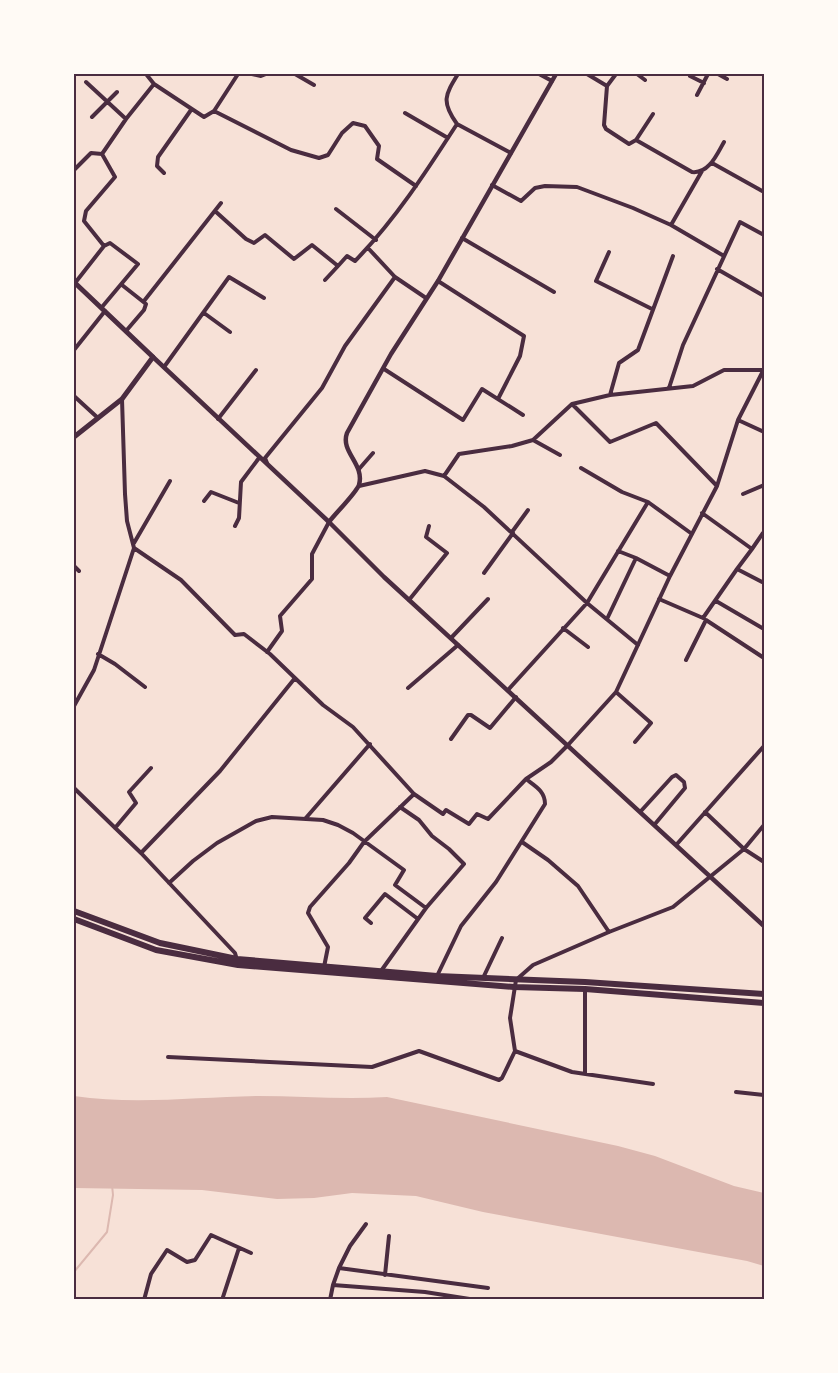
<svg xmlns="http://www.w3.org/2000/svg" width="838" height="1373" font-family="'Varela Round',sans-serif">
<rect width="100%" height="100%" fill="#f7e1d7"/>
<path fill="#dcb8b0" d="M74 1096C134 1105 197 1097 258 1096 301 1096 344 1100 387 1097L618 1146 655 1156 734 1186 764 1193V1266L747 1261 483 1212 416 1196 352 1193 314 1198 277 1199 202 1190 74 1188Z"/>
<g fill="none" stroke-linecap="round" stroke-linejoin="round">
<path stroke="#dcb8b0" stroke-width="2" d="M74 1272 107 1232 113 1195 112 1185"/>
<path stroke="#4a2c40" stroke-width="4" d="M146 74 154 84 204 117 214 111 238 74
M252 74 261 76 266 74
M295 74 314 85
M458 74C445 95 441 102 457 124L511 153
M539 74 552 81
M587 74 607 86 604 125 606 129 629 144 636 140
M637 74 645 80
M718 74 727 79
M690 76 704 83
M86 82 126 119
M607 86 616 74
M697 95 708 74
M214 111 291 150 319 158 328 155 342 133 353 123 365 126 379 146 377 159 416 186
M405 113 448 138
M653 114 636 140 692 172C709 174 717 154 724 142
M92 117 117 92
M102 154 115 177 86 211 84 221 104 246
M102 154 126 119 154 84
M712 163 764 192
M74 170 91 153 102 154
M164 173 157 166 158 157 191 110
M492 185 521 201 535 188 545 186 577 187 633 208 671 225 724 256
M336 209 376 240
M215 211 246 239 254 243 265 235 294 259 312 245 338 266 347 256 355 261C395 220 426 172 457 124
M671 225 702 171
M462 238 554 292
M368 248 395 277
M609 252 596 281 652 309
M717 269 764 296
M325 280 338 266
M438 281 524 336 520 356 498 399
M75 283 104 246 110 243 138 264 102 307
M122 285 146 304 144 310 126 331
M144 301 221 203
M204 313 230 332
M74 350 105 311
M164 367 229 277 264 298
M384 369 463 420 482 389 523 415
M669 388 683 345 740 222 764 235
M610 395 619 363 638 350 673 256
M74 396 98 418
M122 399 125 494 127 521 134 548 181 580 235 635 244 634 270 654 323 705 353 727 414 794 443 814 446 810 469 824 477 814 488 819 526 779 551 762 568 745 616 692 670 576 717 486 738 420 764 369
M572 404 610 442 656 423 717 486
M218 419 256 370
M738 420 764 432
M533 440 560 455
M267 463 265 458 322 388 345 346 395 277 426 298
M581 468 622 492 648 502 692 534
M359 469 373 453
M444 476 459 454 512 446 533 440 572 404 610 395 693 386 724 370H764
M359 486 425 471 444 476 484 507 587 603 638 645
M743 494 764 485
M204 501 211 492 239 503
M702 513 752 549 737 569 764 583
M235 526 239 518 241 482 259 458
M512 532 528 510
M134 543 170 481
M752 549 763 533 764 534
M636 558 670 576
M74 566 79 571
M484 573 513 533
M659 599 703 618 737 569
M409 600 447 553 426 537 429 526
M716 601 764 629
M607 619 636 558 618 551
M563 628 588 647
M451 638 488 599
M267 652 282 631 280 616 312 579V554L329 522
M98 654 115 664 145 687
M686 660 706 620 764 658
M408 688 458 645
M508 690 587 603 648 502
M616 692 651 723 635 742
M74 706 94 670 134 548
M451 739 468 715H471L490 728 516 697
M74 788 141 853 235 953 237 960
M641 811 672 777 676 775 684 782 685 788 655 824
M705 812 744 849 764 862
M305 819 370 744
M115 828 136 803 129 792 151 768
M522 842 548 860 578 886 609 932
M677 844 764 746
M141 853 220 771 295 678
M169 883 193 861 217 843 256 821 272 817 323 820 338 825 353 833 404 870 395 885 426 908
M371 923 365 918 385 894 418 919
M324 967 328 947 308 913 310 907 349 863 364 842 414 794
M381 971 426 908 464 864 449 849 432 836 419 820 400 807
M437 976 461 926 496 882 545 804C545 791 535 786 526 779
M483 978 502 938
M585 989V1074
M168 1057 372 1067 419 1051 499 1080 502 1078 515 1051
M653 1084 572 1072 515 1051 510 1018 516 980 533 965 609 932 673 907 744 849 764 825
M736 1092 764 1095
M339 1268 350 1246 366 1224
M385 1275 389 1236
M333 1285 339 1268 488 1288
M144 1300 151 1274 167 1250 187 1262 195 1260 211 1235 251 1253
M222 1300 239 1248
M330 1300 333 1285 425 1292 476 1300
M703 1300V1299"/>
<path stroke="#4a2c40" stroke-width="4.5" d="M329 522C335 514 356 493 359 485 365 464 340 452 347 433L391 354 438 281 556 74"/>
<path stroke="#4a2c40" stroke-width="4.5" d="M153 357 329 522 384 577 764 926"/>
<path stroke="#4a2c40" stroke-width="5" d="M74 282 153 357 122 399 74 437"/>
<path stroke="#4a2c40" stroke-width="6" d="M74 911 160 943 237 959 437 976 585 982 764 994
M74 919 156 950 238 965 514 987 585 989 764 1003"/>
</g>
<rect width="838" height="1373" fill="none" stroke="#fffaf5" stroke-width="150"/>
<rect x="75" y="75" width="688" height="1223" fill="none" stroke="#4a2c40" stroke-width="2"/>
</svg>
